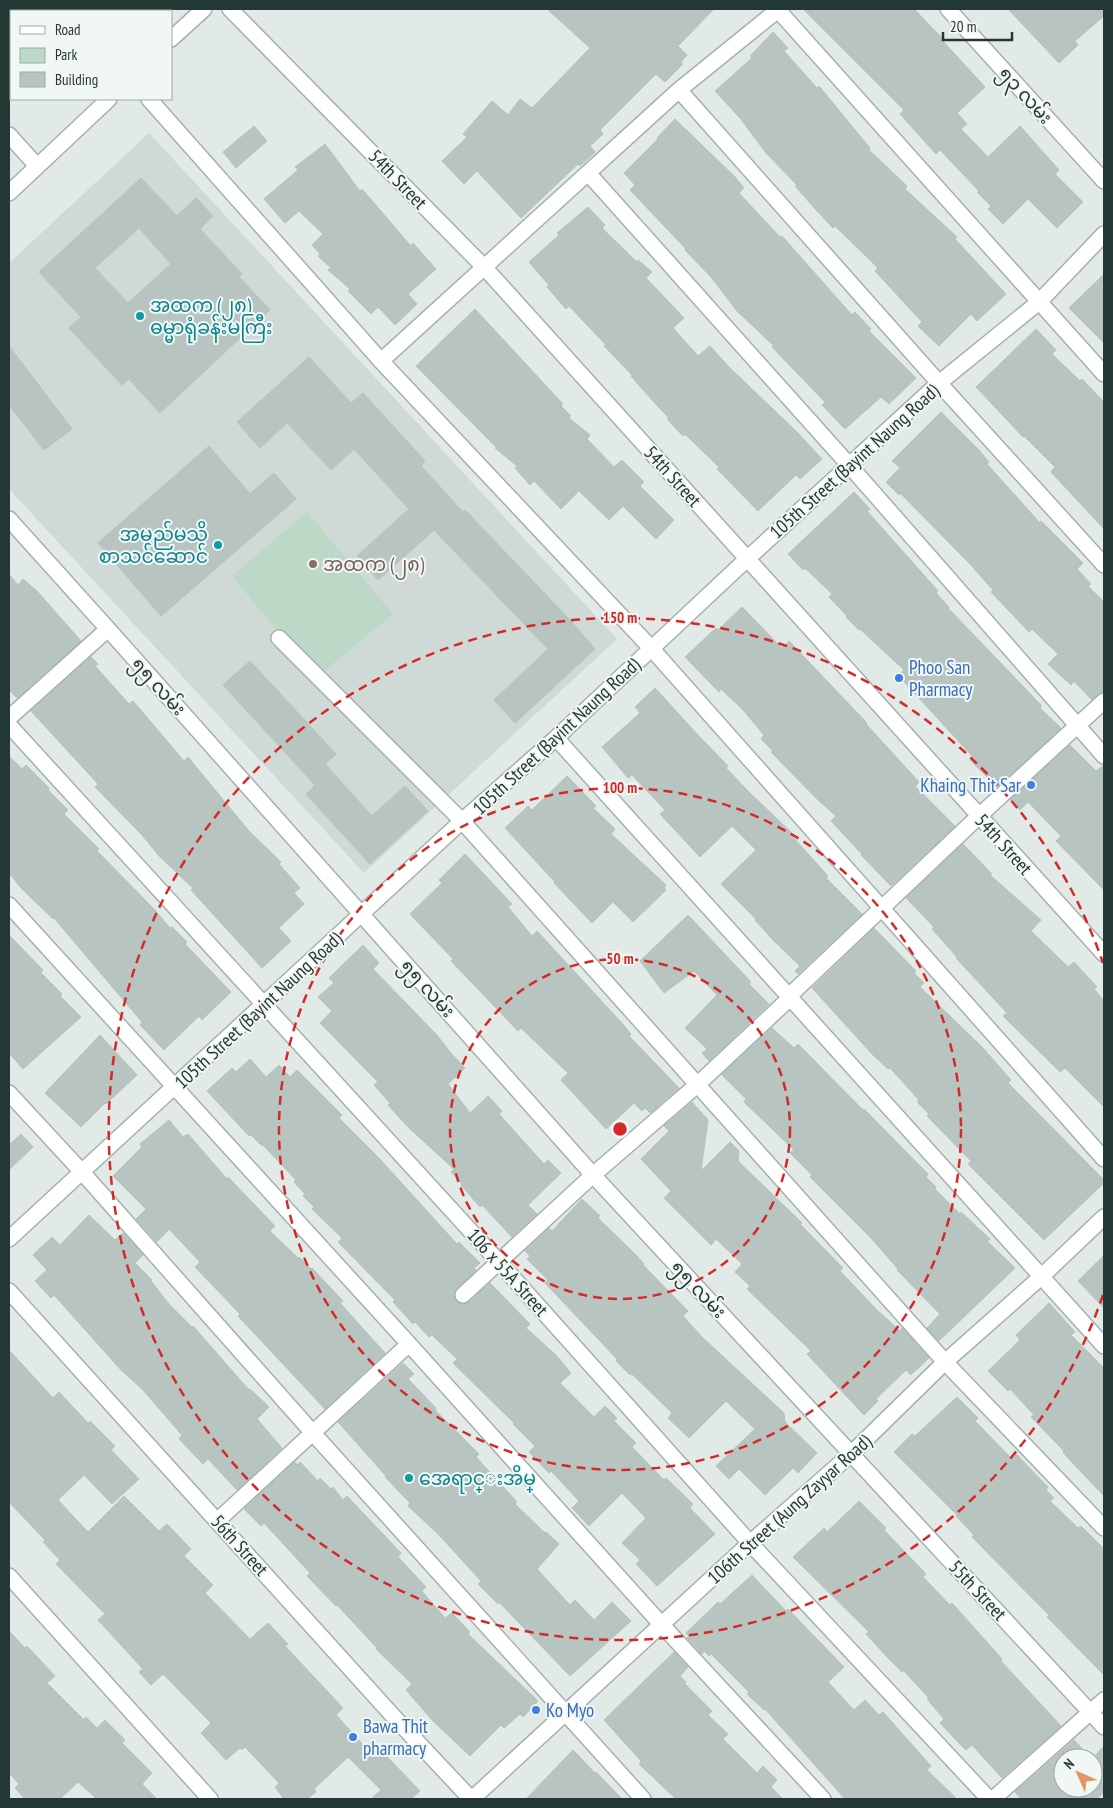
<svg xmlns="http://www.w3.org/2000/svg" width="1113" height="1808" font-family="'PT Sans Narrow','Noto Sans Myanmar',sans-serif">
<rect width="100%" height="100%" fill="#e1eae7"/>
<path fill="#cfd9d6" d="M149 133 617 639 364 873 9 489V263Z"/>
<path fill="#bcd8c7" d="M307 512 393 614 317 677 232 576Z"/>
<path fill="#b7c4c0" stroke="#b4c2be" fill-rule="evenodd" d="M547 9H714L678 46 687 55 681 62 683 64 665 82 656 74 600 130 603 134 590 146 595 152 580 166 578 164 521 218 477 171 464 184 442 161 467 137 463 134 492 101 508 115 520 99 532 108 590 48Z
M803 9H914L943 39 942 40 985 87 957 113 967 124 961 129 988 157 1020 126 1059 170 1055 174 1083 202 1057 228 1028 199 1003 224 988 209 991 206 977 192 979 191 940 150 936 154 900 114 904 110Z
M1008 9H1104V16L1075 41 1078 45 1059 63Z
M773 32 788 48 784 51 817 88 819 86 870 148 869 150 907 186 905 189 957 237 955 239 1006 294 977 321 971 314 939 346 918 326 922 322 875 271 878 268 835 226 833 228 817 211 795 186 797 185 766 153 740 118 715 91 752 58 750 56Z
M675 119 735 177 744 188 739 193 780 237 782 236 852 315 855 312 871 329 869 331 916 378 889 404 881 397 845 429 822 405 825 402 772 347 774 346 737 311 711 277 685 250 686 249 630 190 635 185 624 173 658 139 657 138Z
M254 126 267 141 236 168 223 152Z
M325 144 360 191 362 189 411 246 413 243 436 269 408 294 417 304 395 325 378 307 371 314 348 291 350 289 328 270 331 268 318 256 320 254 312 245 323 234 299 211 285 223 264 199 298 170 295 167Z
M141 178 177 216 196 198 213 216 200 229 242 274 239 277 270 310 160 413 129 379 122 385 69 328 81 317 39 272ZM139 228 171 264 128 303 95 268Z
M588 207 605 225 602 228 637 262 638 260 652 272 646 278 684 318 673 328 698 356 710 346 729 367 797 432 822 459 800 479 796 475 758 511 717 469 719 467 685 434 683 436 667 419 669 418 651 399 631 376 632 375 604 346 606 345 569 306 566 309 547 287 549 285 529 262 559 235 557 233Z
M1104 274V343L1069 308Z
M475 309 563 404 561 406 571 416 569 418 590 435 587 439 614 467 622 460 644 482 640 486 674 520 656 539 623 506 609 520 579 491 561 509 534 481 530 485 515 468 517 466 495 448 496 447 416 366Z
M1036 329 1056 350 1052 354 1080 381 1082 379 1104 402V529L1051 472 1055 467 1024 436 1023 437 976 387Z
M9 346 72 429 44 450 9 405Z
M309 357 351 403 363 393 425 461 421 466 463 512 465 510 571 621 595 649 515 723 494 700 548 649 434 530 378 580 357 556 409 509 354 449 331 470 287 423 260 448 237 422Z
M941 412 977 448 989 462 987 464 1040 523 1041 521 1083 563 1077 569 1091 584 1088 586 1104 602V692L1098 694 1092 700 1074 681 1071 685 1048 664 1058 654 1032 629 1029 632 991 592 993 590 970 564 900 493 899 495 886 482 900 468 892 461Z
M209 446 250 494 274 473 296 499 161 616 98 543Z
M854 492 870 509 867 511 938 591 936 593 949 607 948 608 1042 706 1040 708 1061 728 997 787 970 760 973 757 898 675 904 670 860 629 859 630 846 617 847 616 829 597 832 594 805 568 803 570 788 554Z
M9 574 18 585 23 579 37 591 81 641 17 698 9 690Z
M742 607 782 648 789 641 867 723 866 724 919 782 915 786 955 826 891 886 861 855 862 854 831 821 836 816 818 800 771 752 773 751 761 739 764 735 743 710 721 689 719 692 685 657 716 628 718 630Z
M91 657 98 664 95 666 129 704 133 701 184 761 188 757 249 831 281 862 279 864 300 888 294 893 304 904 279 928 291 941 262 968 191 890 193 888 160 857 142 835 95 787 98 784 31 711Z
M250 661 336 754 325 764 372 816 405 786 428 811 370 864 306 794 315 785 223 685Z
M655 688 697 734 728 766 726 768 750 793 794 835 792 836 828 876 826 878 862 914 798 974 795 971 800 966 772 939 755 920 756 919 721 884 756 850 732 826 700 857 660 814 665 810 632 775 628 778 602 747 640 713 635 707Z
M1070 745 1096 771 1104 765V890L1056 841 1061 836 1028 802 1020 810 1010 800Z
M9 756 22 769 26 765 49 788 48 790 68 810 64 814 99 849 97 851 153 908 170 928 172 927 187 942 185 944 231 992 202 1020 199 1016 164 1050 140 1025 142 1022 54 918 53 919 22 889 9 873Z
M567 776 596 806 593 808 615 829 611 834 666 885 664 887 666 890 633 922 613 902 592 923 554 883 555 882 505 828 528 806 532 810Z
M963 844 992 874 990 875 1041 920 1031 931 1068 967 1074 962 1097 987 1094 989 1104 1001V1107L1065 1068 1060 1072 1003 1016 1007 1013 956 958 957 957 932 929 934 927 906 898Z
M465 854 512 904 508 907 532 936 537 931 620 1021 631 1034 629 1036 679 1088 650 1113 645 1108 642 1111 634 1103 606 1129 561 1080 568 1073 521 1028 518 1031 451 961 453 959 410 914 442 883 439 880Z
M688 915 751 982 749 984 769 1004 709 1061 702 1053 707 1049 685 1028 717 995 694 971 664 993 640 961Z
M874 928 916 971 914 973 924 983 920 987 983 1048 1011 1080 1008 1083 1104 1180V1183L1044 1240 968 1164 971 1161 927 1116 929 1114 917 1102 919 1100 890 1068 888 1069 872 1054 812 988Z
M9 935 43 970 41 973 62 994 60 996 81 1017 23 1069 9 1053Z
M363 945 379 963 373 969 436 1034 448 1049V1050L465 1068 448 1084 470 1113 488 1096 502 1111 499 1114 544 1164 548 1160 561 1173 528 1205 537 1214 512 1237 482 1205 480 1207 461 1185 462 1184 451 1172 454 1169 409 1128 388 1105 390 1103 374 1085 378 1082 320 1023 332 1011 318 997 334 983 329 978Z
M772 1028 794 1048 798 1044 863 1110 864 1109 928 1174 926 1177 936 1187 935 1189 960 1214 961 1212 990 1239 987 1241 1015 1268 939 1341 927 1328 940 1314 897 1270 898 1269 871 1238 810 1177 812 1175 790 1153 794 1150 744 1102 746 1099 723 1076 722 1074Z
M100 1035 137 1075 106 1104 105 1103 81 1127 45 1093Z
M250 1059 266 1077 279 1065 290 1077 297 1070 342 1115 339 1118 378 1157 457 1244 459 1242 480 1263 474 1268 476 1270 454 1292 456 1301 461 1304 469 1302 490 1283 530 1324 526 1328 556 1355 571 1373 560 1383 594 1417 605 1406 617 1418 614 1421 636 1443 632 1447 664 1480 666 1478 693 1504 690 1508 715 1534 657 1586 636 1564 640 1560 622 1543 646 1518 622 1493 589 1526 572 1508 579 1501 551 1471 549 1473 529 1452 535 1446 513 1424 514 1423 453 1363 457 1359 432 1335 429 1337 415 1322 413 1324 393 1302 395 1300 338 1242 342 1238 312 1209 314 1207 303 1196 305 1194 294 1182 296 1180 263 1145 262 1146 250 1134 249 1136 207 1091 232 1068 236 1072Z
M692 1102 708 1120 701 1171 730 1142 739 1151 738 1161 802 1223 800 1224 843 1268 840 1271 876 1309 900 1331 902 1328 929 1358 911 1375 906 1370 876 1399 878 1401 864 1415 807 1354 811 1351 747 1289 750 1286 735 1272 742 1264 716 1239 711 1245 664 1198 671 1191 641 1159 669 1131 664 1126Z
M169 1120 183 1137 188 1134 227 1179 228 1177 275 1226 270 1231 298 1258 299 1257 311 1269 312 1268 343 1301 340 1303 385 1353 325 1409 238 1316 240 1314 195 1267 200 1262 169 1229 157 1242 136 1219 146 1209 113 1176 142 1147 140 1144Z
M21 1134 33 1147 9 1170V1145Z
M582 1199 600 1216 598 1218 636 1255 644 1264 643 1265 688 1311 683 1316 702 1337 784 1413 785 1422 817 1453 798 1473 793 1468 765 1495 739 1469 729 1479 716 1466 755 1429 726 1401 689 1438 668 1418 672 1413 632 1374 630 1375 616 1361 617 1359 545 1283 548 1280 527 1259 530 1256 525 1251 549 1228 552 1231Z
M89 1215 115 1240 123 1233 143 1255 135 1263 152 1280 151 1281 169 1304 192 1327 193 1326 249 1390 250 1389 269 1407 257 1419 282 1448 237 1490 208 1459 203 1464 179 1439 182 1435 142 1389 121 1370 54 1295 51 1298 35 1281 47 1270 33 1255 52 1237 60 1245Z
M1104 1255V1308L1078 1281Z
M1049 1303 1075 1332 1071 1335 1104 1368V1496L1067 1457 1063 1452 1064 1451 1031 1417 1034 1415 1010 1389 1008 1391 988 1371 1020 1340 1016 1335Z
M9 1350 53 1398 59 1392 88 1423 90 1421 115 1446 111 1450 139 1479 112 1504 84 1475 58 1500 88 1532 124 1496 159 1531 167 1524 191 1549 184 1556 213 1585 205 1593 250 1639 268 1623 288 1644 285 1646 343 1708 336 1715 366 1748 372 1741 420 1791 411 1799H371L381 1790 348 1757 314 1789 316 1792 307 1799H284L275 1787 279 1783 245 1747 242 1750 240 1748 226 1760 201 1733 211 1723 163 1674 151 1685 139 1672 143 1669 98 1620 105 1614 56 1564 60 1560 43 1542 45 1540 9 1502Z
M403 1363 414 1374 408 1379 436 1408 435 1410 479 1454 476 1457 517 1502 515 1504 545 1533 546 1532 559 1544 537 1569 570 1605 575 1600 594 1620 612 1602 631 1621 570 1676 499 1602 498 1604 478 1584 481 1581 440 1536 408 1506 410 1503 385 1477 386 1476 338 1422Z
M957 1397 978 1418 975 1421 1011 1458 1016 1454 1048 1487 1046 1490 1054 1498 1050 1501 1078 1528 1081 1526 1104 1549V1675L1047 1617 1049 1615 1032 1598 972 1537 974 1535 956 1516 957 1515 894 1452 912 1434 915 1436Z
M295 1462 298 1465 300 1462 318 1481 320 1478 331 1489 333 1487 343 1500 347 1496 401 1553 398 1557 426 1587 422 1591 445 1618 452 1613 470 1632 468 1634 538 1701 523 1717 520 1714 504 1728 501 1725 470 1756 433 1721 406 1690 412 1684 376 1649 377 1648 337 1605 336 1606 307 1576 310 1573 264 1523 261 1526 244 1509Z
M859 1501 886 1528 884 1530 926 1574 923 1577 950 1605 952 1603 1002 1659 1001 1661 1061 1726 1002 1778 972 1745 966 1750 955 1739 940 1723 944 1719 927 1699 929 1698 903 1670 902 1672 888 1658 866 1634 869 1632 793 1557 824 1528 827 1532Z
M752 1575 786 1611 788 1609 844 1667 828 1682 854 1710 865 1700 879 1715 883 1712 931 1766 927 1770 957 1799H845L765 1709 764 1710 747 1694 749 1692 711 1654 709 1656 704 1651 702 1654 687 1638 689 1636 686 1633 718 1602 720 1604Z
M9 1631 25 1648 27 1646 55 1676 47 1683 84 1720 86 1717 97 1728 105 1720 125 1740 122 1743 152 1773 142 1784 157 1799H97L78 1782 60 1799H25L15 1788 19 1784 9 1773Z
M674 1652 688 1667 680 1676 686 1682 685 1684 712 1711 708 1715 728 1734 723 1739 757 1773 763 1766 777 1780 771 1787 783 1799H676L639 1764 641 1761 604 1720Z
M1074 1740 1091 1758H1063V1788H1093V1758L1104 1746V1792L1097 1799H1021L1015 1792Z
M573 1750 595 1773 596 1772 622 1799H526Z"/>
<g fill="none" stroke-linecap="round" stroke-linejoin="round">
<defs>
<path id="minor" d="M67 9 70 11
M230 9 485 268 1104 954
M777 9 1104 374
M948 9 1104 181
M171 39 204 9
M679 90 939 383 1104 565
M149 99 381 361 651 648 1104 1159
M9 135 37 166
M588 173 849 465 1104 756
M9 193 109 99
M381 361 679 90 779 9
M9 519 108 629 593 1175 1104 1727
M279 638 462 821 945 1362 1104 1528
M9 718 108 629
M9 725 498 1261 750 1543 989 1799
M556 738 1104 1346
M9 905 409 1344 661 1624 823 1799
M789 996 979 816 1104 701
M9 1093 82 1172 312 1432 643 1799
M9 1239 462 821 556 738 747 559 939 383 1039 302 1104 234
M9 1291 393 1716 471 1799
M463 1295 593 1175 697 1085 790 998
M217 1521 409 1344
M9 1576 210 1799
M472 1799 750 1543 851 1454 945 1362 1041 1277 1104 1217
M993 1799 1104 1700"/>
</defs>
<use href="#minor" stroke="#a4b1ae" stroke-width="18"/>
<use href="#minor" stroke="#fff" stroke-width="15"/>
</g>
<g fill="none" stroke="#d62828" stroke-width="2.5" stroke-dasharray="9 6">
<circle cx="620" cy="1129" r="170"/>
<circle cx="620" cy="1129" r="341"/>
<path d="M1103 1295A511 511 0 1 1 1103 963"/>
</g>
<g fill="#0f9aa8" stroke="#f1f7f4" stroke-width="2">
<circle cx="140" cy="316" r="5"/>
<circle cx="218" cy="545" r="5"/>
<circle cx="409" cy="1478" r="5"/>
</g>
<circle fill="#8d6e63" stroke="#f1f7f4" stroke-width="2" cx="313" cy="564" r="5"/>
<g fill="#3f7fe0" stroke="#f1f7f4" stroke-width="2">
<circle cx="899" cy="678" r="5"/>
<circle cx="1031" cy="785" r="5"/>
<circle cx="536" cy="1710" r="5"/>
<circle cx="353" cy="1737" r="5"/>
</g>
<g text-anchor="middle" stroke-width="4" stroke-linejoin="round" paint-order="stroke">
<g font-size="19" fill="#233835" stroke="#f1f7f4">
<text transform="translate(1026 95) rotate(48)" y="7">၅၃ လမ်း</text>
<text transform="translate(398 179) rotate(46)" y="7">54th Street</text>
<text transform="translate(854 461) rotate(-42)" y="7">105th Street (Bayint Naung Road)</text>
<text transform="translate(673 476) rotate(48)" y="7">54th Street</text>
<text transform="translate(159 686) rotate(48)" y="7">၅၅ လမ်း</text>
<text transform="translate(556 736) rotate(-43)" y="7">105th Street (Bayint Naung Road)</text>
<text transform="translate(1004 844) rotate(48)" y="7">54th Street</text>
<text transform="translate(428 988) rotate(48)" y="7">၅၅ လမ်း</text>
<text transform="translate(258 1010) rotate(-43)" y="7">105th Street (Bayint Naung Road)</text>
<text transform="translate(508 1272) rotate(48)" y="7">106 x 55A Street</text>
<text transform="translate(699 1289) rotate(47)" y="7">၅၅ လမ်း</text>
<text transform="translate(789 1509) rotate(-42)" y="7">106th Street (Aung Zayyar Road)</text>
<text transform="translate(240 1545) rotate(48)" y="7">56th Street</text>
<text transform="translate(978 1590) rotate(47)" y="7">55th Street</text>
</g>
<g font-size="19" fill="#0d838f" stroke="#f1f7f4" text-anchor="start">
<text x="150" y="312">အထက (၂၈)<tspan x="150" dy="22">ဓမ္မာရုံခန်းမကြီး</tspan></text>
<text x="208" y="541" text-anchor="end">အမည်မသိ<tspan x="208" dy="22">စာသင်ဆောင်</tspan></text>
<text x="419" y="1485">အေရာင္းအိမ္</text>
</g>
<g font-size="19" fill="#785e54" stroke="#f1f7f4" text-anchor="start">
<text x="323" y="571">အထက (၂၈)</text>
</g>
<g font-size="19" fill="#366cbe" stroke="#f1f7f4" text-anchor="start">
<text x="909" y="674">Phoo San<tspan x="909" dy="22">Pharmacy</tspan></text>
<text x="1021" y="792" text-anchor="end">Khaing Thit Sar</text>
<text x="546" y="1717">Ko Myo</text>
<text x="363" y="1733">Bawa Thit<tspan x="363" dy="22">pharmacy</tspan></text>
</g>
</g>
<circle cx="620" cy="1129" r="8" fill="#d62828" stroke="#f1f7f4" stroke-width="2.5"/>
<g font-size="15" text-anchor="middle" font-weight="bold" fill="#d62828" stroke="#f1f7f4" stroke-width="4" stroke-linejoin="round" paint-order="stroke">
<text x="620" y="623">150 m</text>
<text x="620" y="793">100 m</text>
<text x="620" y="964">50 m</text>
</g>
<rect width="1113" height="1808" fill="none" stroke="#233835" stroke-width="20"/>
<rect x="10" y="10" width="162" height="90" fill="#f1f7f4" stroke="#9faba8"/>
<rect x="20" y="26" width="25" height="8" fill="#ffffff" stroke="#9faba8"/>
<text x="55" y="35" font-size="15" fill="#233835">Road</text>
<rect x="20" y="48" width="25" height="15" fill="#bcd8c7" stroke="#9faba8"/>
<text x="55" y="60" font-size="15" fill="#233835">Park</text>
<rect x="20" y="72" width="25" height="15" fill="#b7c4c0" stroke="#9faba8"/>
<text x="55" y="85" font-size="15" fill="#233835">Building</text>
<g transform="translate(1078 1773) rotate(315)"><circle r="24" fill="#f1f7f4" stroke="#9faba8"/>
<path d="M0-4L9 19L0 12L-9 19Z" fill="#e19568"/>
<text y="-8" font-size="14" font-weight="bold" text-anchor="middle" fill="#233835">N</text>
</g>
<path d="M943 32v8h69v-8" fill="none" stroke="#233835" stroke-width="2.5"/>
<text x="950" y="32" font-size="15" fill="#233835" stroke="#f1f7f4" stroke-width="4" paint-order="stroke">20 m</text>
</svg>
